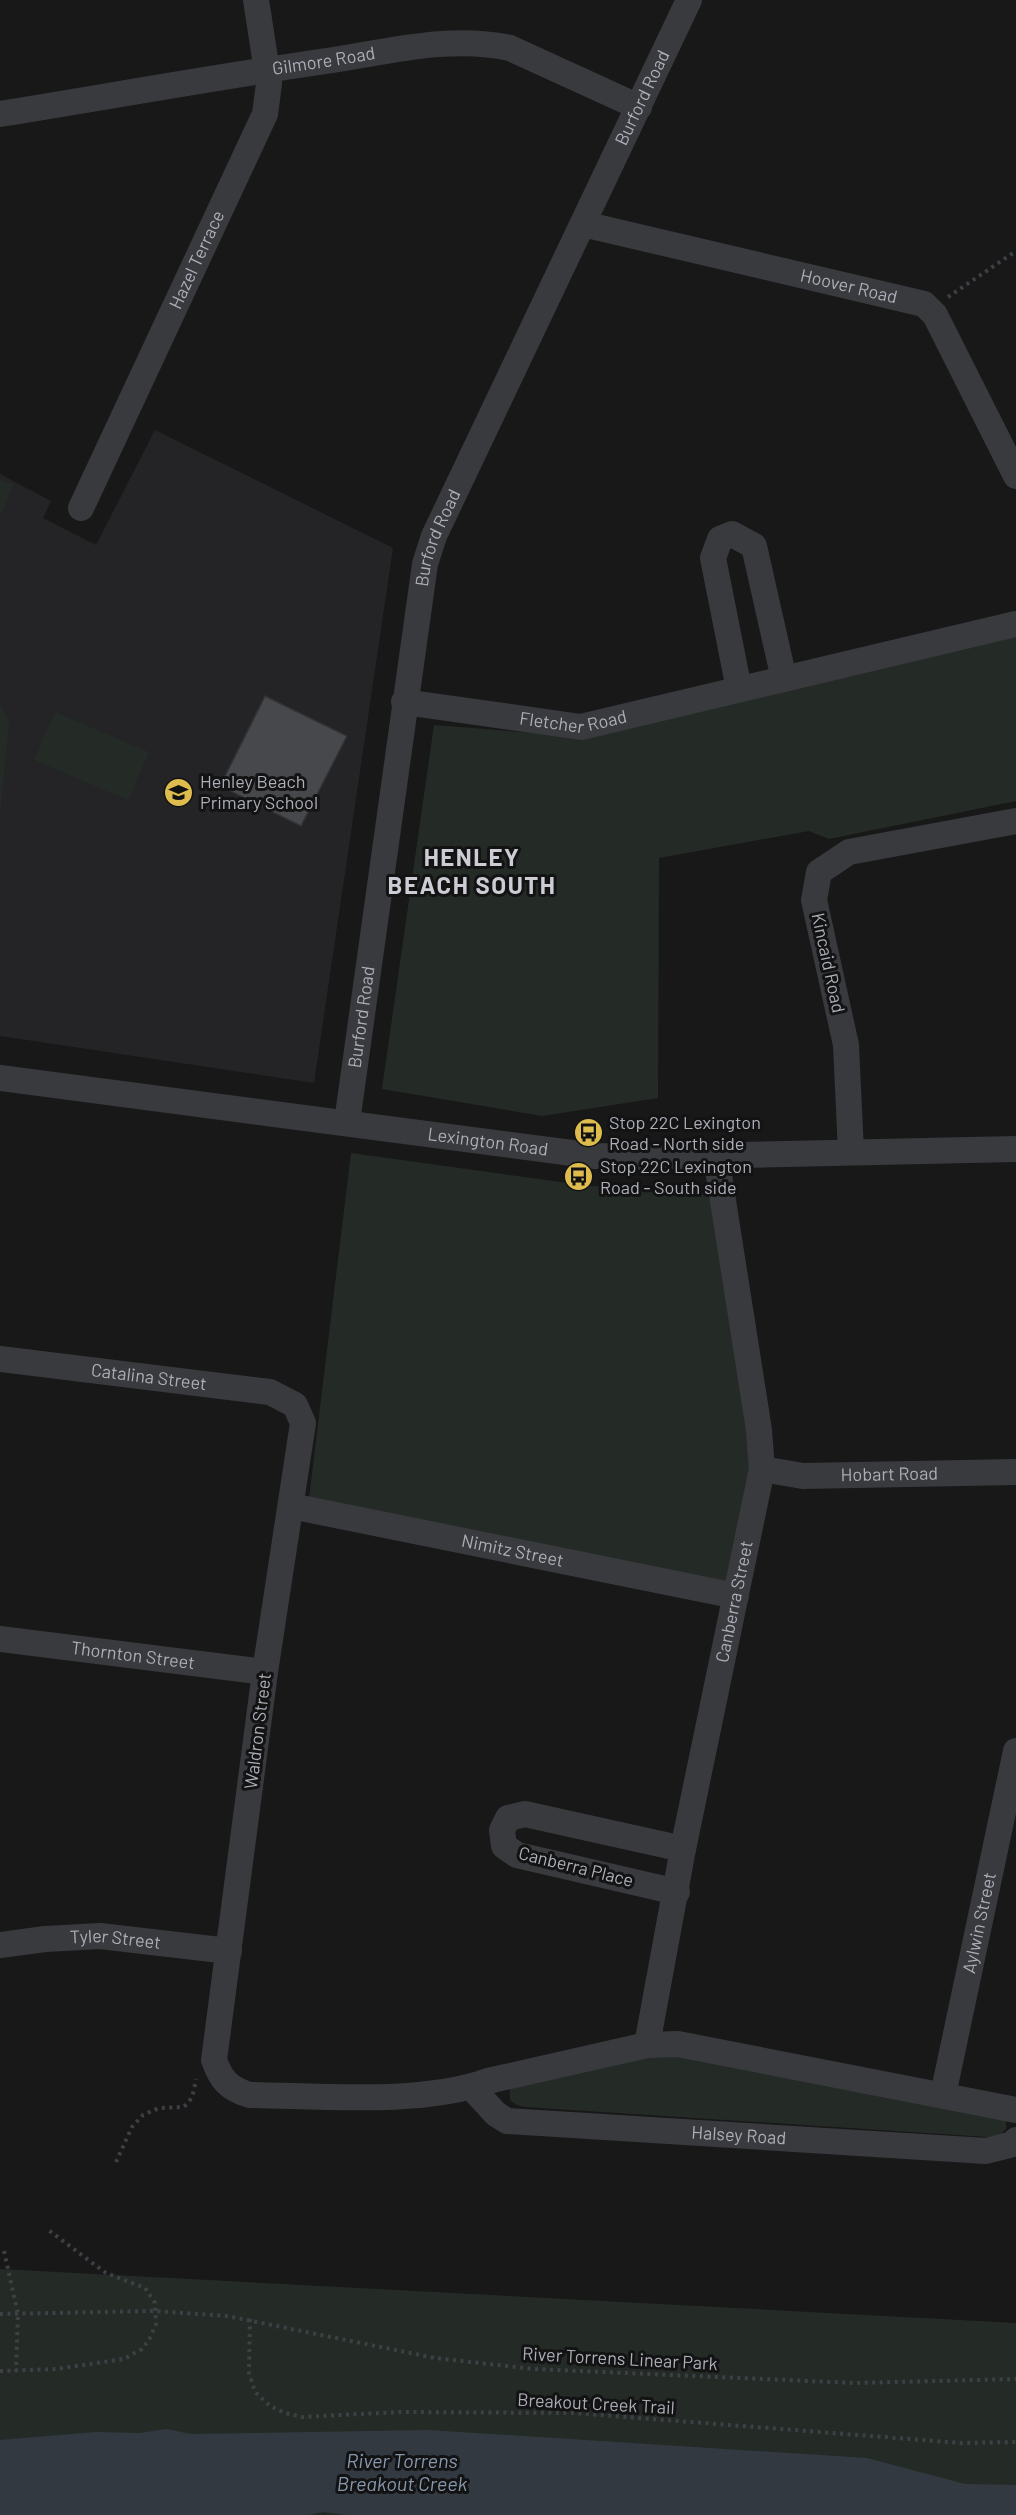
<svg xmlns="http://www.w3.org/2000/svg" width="1016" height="2515" font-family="Barlow,sans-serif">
<rect width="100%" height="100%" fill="#181819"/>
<path fill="#242426" d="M155 430 393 548 314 1083 0 1036V474L51 501 43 518 96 545Z"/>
<path fill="#242b26" d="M0 479 14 485 0 516Z
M1016 637V801L829 839 809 831 659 858 658 1098 542 1116 382 1089 434 725 585 737Z
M0 703 9 722 0 815Z
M55 712 149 752 128 800 34 760Z
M351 1153 589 1186 713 1187 753 1451 726 1581 309 1498Z
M677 2051 1006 2115V2129L999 2136 988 2137 525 2107 517 2105 510 2100V2089L516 2085Z
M0 2269 1016 2323V2515H0Z"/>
<path fill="#333941" d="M166 2429 191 2434 428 2430 867 2458 965 2484 1016 2485V2515H346L323 2512 309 2515H0V2440L96 2432 140 2433Z"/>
<path fill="#47484c" stroke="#323235" stroke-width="1.5" d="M265 696 347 736 301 826 220 786Z"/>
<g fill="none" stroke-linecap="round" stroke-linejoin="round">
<path stroke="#3f4045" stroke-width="4" stroke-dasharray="3 4.5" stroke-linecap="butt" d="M948 297 1016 251
M116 2162 132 2127 143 2115 159 2108 183 2107C193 2101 194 2089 196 2079
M4 2251 18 2314 16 2371
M0 2314 155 2311 227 2316 435 2358 534 2369 855 2383 1016 2379
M250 2319 249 2373 255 2392 270 2406 285 2413 302 2417 399 2412 575 2413 961 2443 1016 2442
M0 2371 56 2369 124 2359 142 2349 149 2340 156 2324 155 2303 145 2288 106 2273 47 2229"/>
<g stroke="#393a3e" stroke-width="26">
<path id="s1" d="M0 114C111 96 222 76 333 60 391 51 452 35 510 48L639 107"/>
<path id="s2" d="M583 224 924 304 935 315 1016 476"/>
<path id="s3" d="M81 508 265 114 269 84 256 0"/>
<path d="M739 689 713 558 720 539 732 534 754 546 784 679"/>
<path id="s4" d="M404 702 581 727 1016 624"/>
<path id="s5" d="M0 1078 595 1156 648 1157 1016 1149"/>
<path id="s6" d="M347 1122 425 564 434 536 689 0"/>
<path d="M851 1152 846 1045 814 900 819 872 849 852 1016 821"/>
<path id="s7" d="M0 1359 270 1392 295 1405 303 1423 265 1672 214 2060C221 2080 229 2089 250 2095 321 2096 422 2105 488 2081L647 2045 678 2044 1016 2110"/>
<path id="s8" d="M762 1469 803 1476 1016 1472"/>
<path id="s9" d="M291 1506 736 1596"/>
<path id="s10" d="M0 1639 265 1672"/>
<path d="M677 1892 517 1855 504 1846 502 1830 508 1818 525 1814 683 1849"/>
<path id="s11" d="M0 1945 45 1939 100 1936 229 1951"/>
<path id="s12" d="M647 2045 683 1849 762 1469 759 1430 716 1156"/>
<path id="s13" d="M471 2087 496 2114 507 2121 986 2151 1013 2144 1016 2140"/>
<path id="s14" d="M943 2095 1016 1751"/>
</g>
</g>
<defs>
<symbol id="school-disc" viewBox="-11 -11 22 22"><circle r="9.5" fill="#ddbb4d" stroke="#131314"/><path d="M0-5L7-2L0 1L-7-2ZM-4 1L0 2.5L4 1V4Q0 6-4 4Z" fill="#111"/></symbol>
<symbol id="bus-disc" viewBox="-11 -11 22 22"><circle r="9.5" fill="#ddbb4d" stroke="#131314"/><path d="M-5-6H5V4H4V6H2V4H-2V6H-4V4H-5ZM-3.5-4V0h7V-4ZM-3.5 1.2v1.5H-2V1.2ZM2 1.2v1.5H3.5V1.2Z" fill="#111"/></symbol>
</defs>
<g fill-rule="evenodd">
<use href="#school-disc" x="162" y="776" width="33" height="33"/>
<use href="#bus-disc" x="572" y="1116" width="33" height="33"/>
<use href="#bus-disc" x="562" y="1160" width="33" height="33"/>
</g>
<g text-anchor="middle" stroke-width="6" stroke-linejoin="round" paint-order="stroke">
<g font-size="18" fill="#acaeb8" stroke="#131314">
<text dy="6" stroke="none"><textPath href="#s1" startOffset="328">Gilmore Road</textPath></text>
<text dy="6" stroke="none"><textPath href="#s6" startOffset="1078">Burford Road</textPath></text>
<text dy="6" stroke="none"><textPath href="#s3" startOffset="274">Hazel Terrace</textPath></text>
<text dy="6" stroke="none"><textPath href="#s2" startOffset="273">Hoover Road</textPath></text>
<text dy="6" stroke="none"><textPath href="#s6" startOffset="592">Burford Road</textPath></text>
<text dy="6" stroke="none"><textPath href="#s4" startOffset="171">Fletcher Road</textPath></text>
<text transform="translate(828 963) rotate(78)" y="6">Kincaid Road</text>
<text dy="6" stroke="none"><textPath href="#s6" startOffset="106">Burford Road</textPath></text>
<text dy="6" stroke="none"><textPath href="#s5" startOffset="492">Lexington Road</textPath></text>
<text dy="6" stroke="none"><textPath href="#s7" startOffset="150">Catalina Street</textPath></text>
<text dy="6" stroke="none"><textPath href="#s8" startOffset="128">Hobart Road</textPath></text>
<text dy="6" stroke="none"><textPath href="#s9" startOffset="226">Nimitz Street</textPath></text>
<text dy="6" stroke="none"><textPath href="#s12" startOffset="452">Canberra Street</textPath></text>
<text dy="6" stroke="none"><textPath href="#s10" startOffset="134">Thornton Street</textPath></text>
<text transform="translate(258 1731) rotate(-83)" y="6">Waldron Street</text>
<text transform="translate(576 1867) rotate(14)" y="6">Canberra Place</text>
<text dy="6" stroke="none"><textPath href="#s14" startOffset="176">Aylwin Street</textPath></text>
<text dy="6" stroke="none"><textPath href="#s11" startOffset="116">Tyler Street</textPath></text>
<text dy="6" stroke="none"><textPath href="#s13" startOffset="282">Halsey Road</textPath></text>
<text transform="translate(620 2359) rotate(3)" y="6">River Torrens Linear Park</text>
<text transform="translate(596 2404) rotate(3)" y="6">Breakout Creek Trail</text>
</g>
<g font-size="18" fill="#acaeb8" stroke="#131314" text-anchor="start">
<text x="200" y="788">Henley Beach<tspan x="200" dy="21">Primary School</tspan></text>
<text x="609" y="1129">Stop 22C Lexington<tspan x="609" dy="21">Road - North side</tspan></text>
<text x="600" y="1173">Stop 22C Lexington<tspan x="600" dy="21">Road - South side</tspan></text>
</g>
<g font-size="20" font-style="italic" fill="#8798ae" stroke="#131314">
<text x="402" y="2468">River Torrens<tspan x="402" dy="23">Breakout Creek</tspan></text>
</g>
<g font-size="24" font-weight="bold" letter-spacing="1.5" fill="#cccdd4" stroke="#131314">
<text x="472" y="866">HENLEY<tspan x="472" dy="28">BEACH SOUTH</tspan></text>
</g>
</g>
</svg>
